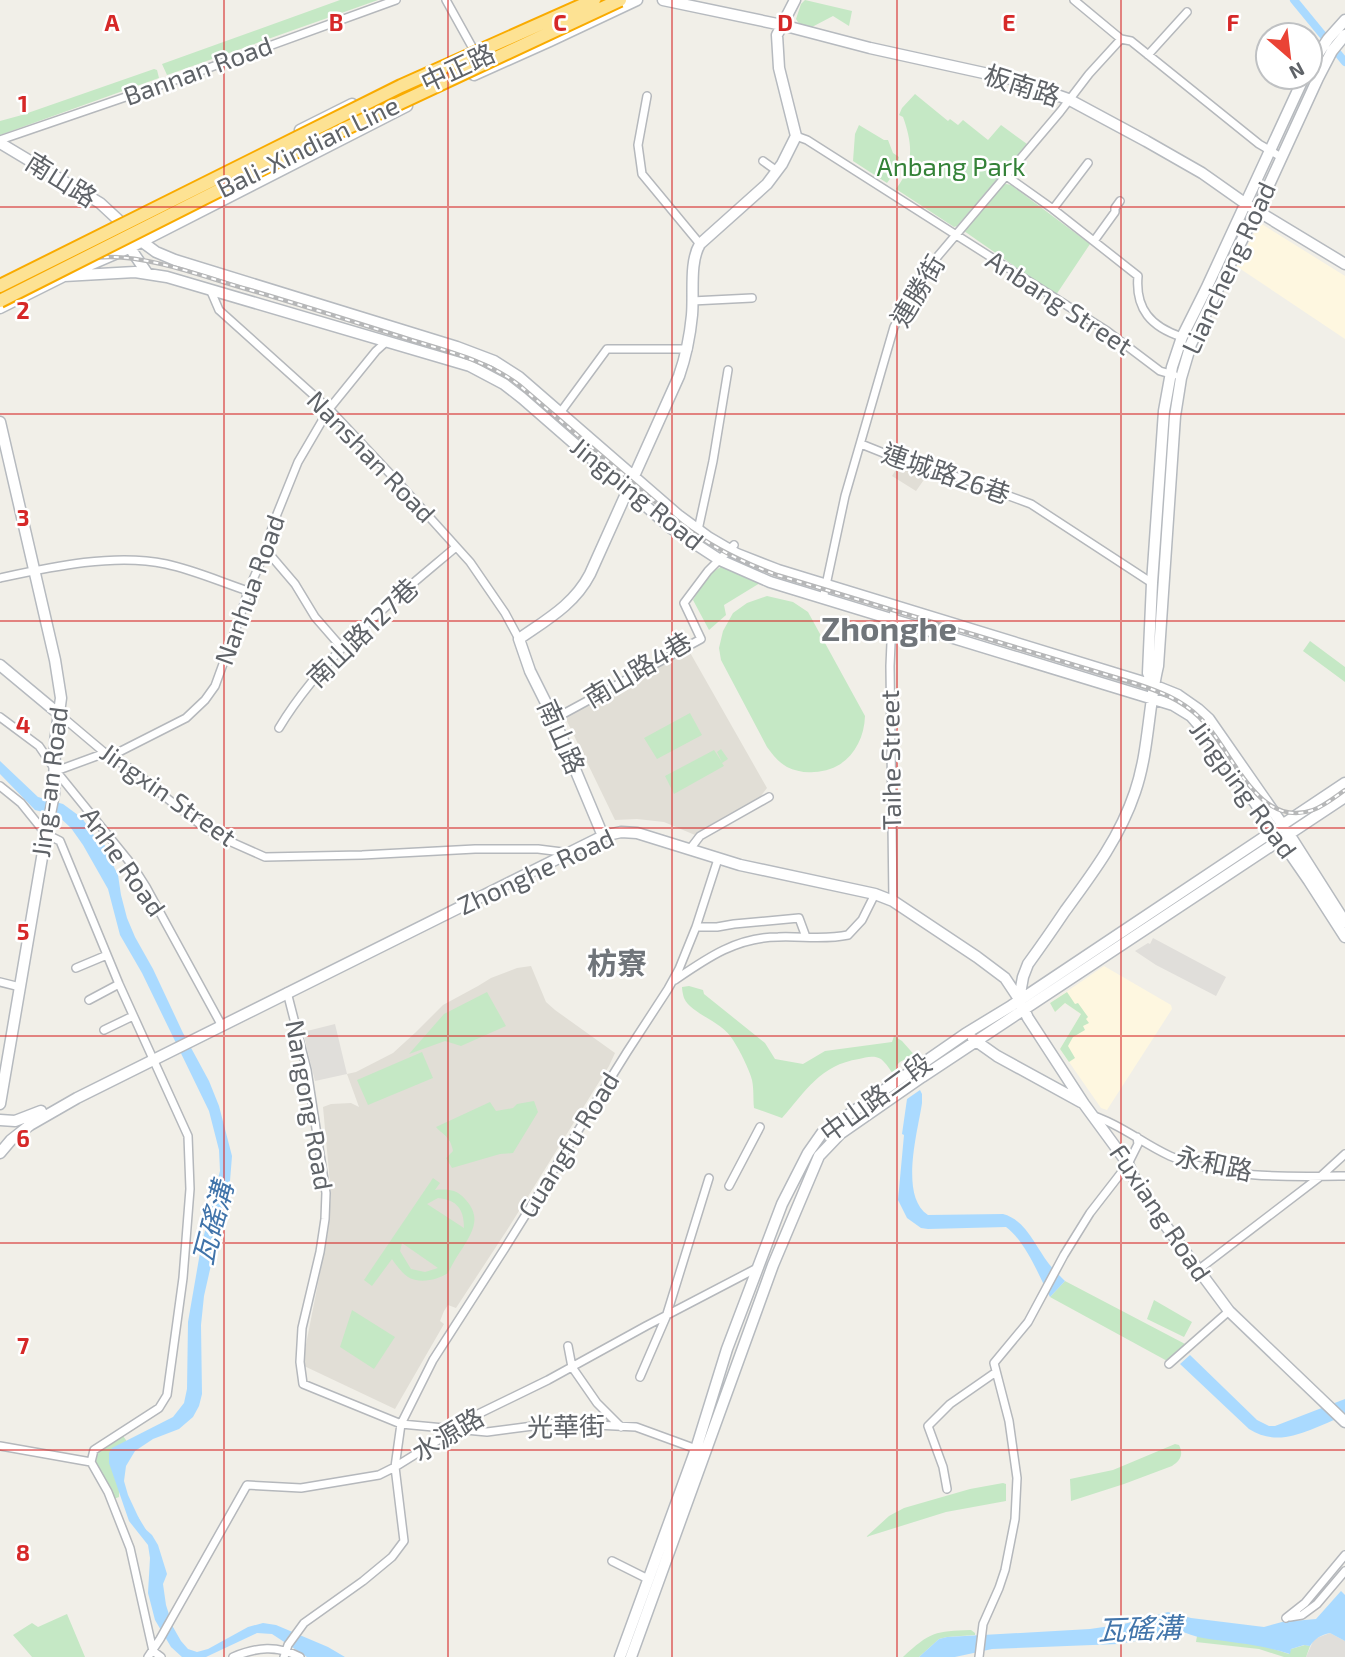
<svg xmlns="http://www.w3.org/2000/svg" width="1345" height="1657" font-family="'Exo 2','Noto Sans TC',sans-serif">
<rect width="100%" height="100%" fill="#f1efe8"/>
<path fill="#fef7e0" d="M1260 223 1345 276V339L1236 266Z
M1104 966 1171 1005 1172 1009 1107 1110 1101 1108 1060 1049 1081 1014 1065 1003 1055 1012 1050 1003Z"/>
<path fill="#e0deda" d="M1153 938 1226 977 1216 996 1156 965 1135 951 1148 943 1150 944Z
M335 1024 347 1074 315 1081 303 1032Z
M1330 1633 1345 1641V1657H1306L1314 1639Z"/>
<path fill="#e1ded6" d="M900 463 928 474 916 491 892 476Z
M688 649 767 788 760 797 695 835 664 822 637 819 615 820 565 717Z
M531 966 546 1002 555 1010 615 1053 609 1066 509 1227 456 1308 448 1305 444 1311 440 1321 444 1324 395 1409 302 1365 328 1232 331 1194 323 1107 331 1104 351 1103 359 1107 347 1074 356 1072 393 1053 416 1032 443 1005 478 986 491 978 517 968Z"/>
<path fill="#c5e8c5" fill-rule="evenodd" d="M340 0H378L170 74 167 75 162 64Z
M805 0 852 11 849 26 833 16 812 27 800 25 796 19 801 4Z
M154 69 157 70 159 78 0 135V121L22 115Z
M915 94 948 121 950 119 958 125 963 120 988 140 1001 125 1027 144 957 226 954 227 896 189C914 165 913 145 903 117L899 115 902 108Z
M859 125 884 140H888L893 153 899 157 897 169 887 183 853 161 855 134Z
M1006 184 1011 185 1090 244 1056 295 964 231 1002 185Z
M722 566 760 583 724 605 726 615 709 630 693 600 707 576Z
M767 596 793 602 808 612 865 716C864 746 845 771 814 772 805 773 795 771 787 767 778 762 773 755 767 747L721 660 719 648 723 631 733 613 747 603Z
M1310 641 1345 667V682L1303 651Z
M690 713 702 735 657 759 644 738Z
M721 749 728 759 722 763 724 766 674 794 665 776 714 750 722 762 717 752Z
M689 986 703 990 704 994 765 1043 775 1059 803 1064 825 1051 892 1042 894 1036 902 1041 918 1059 914 1062C907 1057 900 1060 896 1067L898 1074 895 1077C891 1071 886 1063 881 1059 874 1055 866 1057 859 1059 820 1065 806 1091 782 1118L754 1108C753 1099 754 1089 752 1080 749 1069 740 1051 733 1040 722 1021 691 1014 684 998 683 995 682 990 682 987Z
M487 992 506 1026 461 1046 445 1041 409 1054 444 1014Z
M1067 992 1075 1004 1078 1003 1088 1017 1086 1019 1089 1023 1083 1026 1085 1030 1073 1037 1068 1046 1075 1058 1069 1062 1060 1049 1081 1014 1065 1003 1055 1012 1050 1003Z
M422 1052 433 1078 368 1105 357 1080Z
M534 1101 538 1112 513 1153 500 1154 452 1168 446 1158 453 1151C452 1147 451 1142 448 1139 445 1134 440 1132 436 1127L490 1102 496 1111 513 1108 517 1104Z
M433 1178 440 1183 435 1190C447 1189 456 1189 465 1199 482 1217 473 1231 462 1249 457 1256 452 1265 448 1273 438 1280 419 1284 408 1277 402 1273 396 1265 392 1259L372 1286 364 1280ZM438 1198C457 1200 464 1209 464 1228L427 1204ZM402 1243 438 1268 425 1272 411 1269 400 1251Z
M1065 1281 1187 1345 1169 1362 1050 1297Z
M1154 1300 1192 1322 1184 1337 1147 1319Z
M352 1310 395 1337 374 1369 340 1347Z
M121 1433 128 1443 119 1489V1497L111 1500 90 1461 94 1450Z
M1175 1444 1179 1445C1184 1455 1180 1461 1172 1466L1124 1484 1071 1501 1070 1479 1113 1470Z
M1003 1483 1006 1484V1501L946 1512 866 1537 889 1516 904 1508 970 1489Z
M67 1614 85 1657H32L13 1635 32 1623 38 1627Z
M971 1630 975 1633V1635L947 1637 939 1639 919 1657H903C930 1632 935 1631 971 1630Z
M1197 1636 1265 1646 1289 1654 1291 1649 1305 1645 1310 1646 1306 1657H1284L1259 1649 1196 1642Z"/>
<path fill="#aadaff" d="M0 761 38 797 63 804 82 818 95 837 98 835 115 861 112 863 118 875 121 895 127 918 135 937 153 969 183 1033 209 1081 219 1106 232 1156 230 1181 204 1296 201 1325 202 1394 199 1406 193 1417 179 1429 153 1439 135 1451 126 1466 124 1481 128 1495 143 1527 152 1535 158 1545 167 1574 163 1584 166 1605 173 1627 181 1641 188 1649 197 1652 208 1649 248 1627 263 1623 276 1625 328 1647 345 1657H307L272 1634 257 1633 206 1657H182L171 1647 155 1620 148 1593 150 1558 148 1545 129 1521 109 1463V1453L112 1448 173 1417 184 1403 187 1389 188 1322 201 1247 220 1171 219 1150 209 1111 142 973 120 935 108 889 83 845 71 828 58 816 35 810 0 774Z
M920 1090 922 1094V1103C918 1131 899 1196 928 1215L1003 1214C1026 1220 1035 1246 1049 1264 1054 1270 1060 1276 1065 1281L1050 1297C1039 1276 1026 1242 1006 1227L928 1229 921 1228 907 1218 898 1200 904 1135 902 1134 907 1099Z
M1190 1355 1257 1420 1269 1426H1275L1345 1399V1416C1312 1427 1282 1450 1249 1429L1180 1364Z
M1341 1591 1345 1595V1641L1330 1633C1321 1635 1315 1638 1310 1646L1304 1645 1291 1649 1290 1654C1260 1644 1234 1643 1203 1638 1191 1636 1178 1628 1166 1630V1636L1118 1644 992 1649 955 1657H919L939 1639 947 1637 1090 1629 1124 1624 1168 1612 1191 1618 1264 1627 1282 1622 1316 1619Z"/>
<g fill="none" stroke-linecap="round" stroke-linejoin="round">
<path stroke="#aadaff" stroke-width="2" d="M137 1517 145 1530"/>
<path stroke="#aadaff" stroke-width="8" d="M1294 0 1345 62"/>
<defs>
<path id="street" d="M446 0 476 54
M1074 0 1121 39
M1148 55 1187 12
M647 96 638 145 642 174 700 244
M796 136 807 140 1107 331 1160 371 1174 375
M0 140 181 78 396 0
M763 161 777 171
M1005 175 1053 209 1138 276C1135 309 1151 327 1182 337
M1053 209 1088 163
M1094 241 1115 212V208L1120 201
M210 289 219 310 329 409 395 479 470 562 505 613 519 639
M692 301 752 298
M560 413 607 349H688
M861 444 901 460 933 468 1031 504 1152 583
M698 530 713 461 728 370
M266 550 295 584 315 617 342 648
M0 578C51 567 114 553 166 564 194 570 221 582 248 591
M823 599 845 496 894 327 919 282 938 256 1060 112 1089 74 1121 39 1131 41 1259 144 1281 157
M60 715 105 753 137 773 154 788 201 825 220 837 265 857 362 855 475 849H538L570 853
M0 717 39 746 56 771 132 865 146 887 222 1026
M554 719 701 639 684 603 708 571 734 545
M279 728C323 655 392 601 456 547
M56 771 105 753 119 752 186 718 205 700 215 686 239 620 248 591 266 550 273 524 298 462 329 409 376 351 386 342
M0 786 21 803 46 834 60 841 119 984 188 1136 190 1189 183 1278 167 1395 159 1408 94 1450 91 1462
M690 849 700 836 769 797
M893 901 890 666 892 620 895 607
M696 927H717L734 924 799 918 806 937
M76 968 107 955
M675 980C707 958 737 937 778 937 801 936 826 940 848 935L862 920 875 894
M0 982 20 987
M287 992 307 1070 326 1193 325 1219 320 1252 302 1328 300 1362 303 1384 401 1424 487 1432 556 1423 636 1427 699 1450
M89 1000 119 984
M104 1030 133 1016
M1094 1116C1122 1125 1143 1144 1170 1156 1224 1179 1287 1177 1345 1176
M729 1186 760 1127
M1198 1270 1321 1176 1345 1154
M568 1346 572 1367 597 1403 621 1427
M1169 1364 1229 1311
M640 1377 666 1317 709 1178
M0 1446 91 1462 108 1492 130 1548 153 1651 161 1657
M947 1489 943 1467 928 1426 950 1404 996 1372
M612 1561 648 1579
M1290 1617 1302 1615 1317 1604 1345 1571
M1286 1618 1305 1603 1345 1555
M148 1657 160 1639 247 1485 301 1488 379 1475 395 1467 456 1429 470 1418 548 1380 646 1326 759 1267
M233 1657C257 1647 277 1645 300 1657
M284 1657 288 1645 304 1623 363 1581 392 1557 404 1541 395 1467 401 1424 433 1360 505 1248 627 1052 668 989 679 969 696 927 718 859
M979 1657 983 1624 999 1588 1005 1570 1015 1519 1017 1478 1009 1421 994 1363 1028 1322 1064 1255 1090 1213 1128 1164 1138 1144 1137 1137"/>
<path id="secondary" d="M663 0 782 25 870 48 1011 79 1068 99 1146 141 1202 173 1246 204 1345 264
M1310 66 1328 39 1345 20
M474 75 550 41 637 0
M300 130 352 104
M319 134 520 39
M0 143 100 203 141 241 156 252 175 260 457 347 494 361 519 377 678 515 708 537 737 554 778 570 1153 685 1178 695 1198 709 1209 719 1289 834 1345 922
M128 245 147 273
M64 276 135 272 167 277 470 366 504 384 522 398 671 528 720 560 770 582 1173 705 1191 716 1211 739 1309 881 1345 937
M0 308 64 276 129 248 407 106
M0 422 55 660 61 698 55 742 54 794 46 834 0 1104
M0 665 60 715
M1153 684 1148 673 1152 583 1164 411 1172 367 1182 337 1206 289 1304 77
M603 836 554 719 530 671 519 639C546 620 574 605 590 574L679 376C686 356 690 336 692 315 694 294 689 262 700 244L767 184 782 164 796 136 779 68 777 35 795 0
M1019 999 1023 977 1028 964C1041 946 1053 929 1065 911 1093 873 1120 837 1135 792 1149 751 1148 707 1158 666L1175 416 1181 378 1191 344 1268 187 1318 78 1332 51 1345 35
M973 1039 997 1056 1081 1102
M0 1120 15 1121 41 1111
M0 1153 11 1140 30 1125 77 1098 603 836 621 832 637 833 740 865 875 894 893 901 977 957 1005 978 1019 999 1028 1018 1084 1104 1128 1164 1136 1182 1160 1218 1229 1311 1345 1422
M620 1657 696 1449 727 1349 782 1204 808 1153 822 1133 965 1034 1011 1006 1345 783
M631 1657 773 1265 819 1156 840 1134 922 1077 1345 797"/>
</defs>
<use href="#street" stroke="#b5b8bc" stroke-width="10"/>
<use href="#secondary" stroke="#b6babf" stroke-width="13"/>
<use href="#street" stroke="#fff" stroke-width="7"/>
<use href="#secondary" stroke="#fff" stroke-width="10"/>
<defs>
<path id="rail" d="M0 291C36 274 70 257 110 257 154 257 207 278 250 290 301 305 351 321 402 337 442 350 485 359 519 385L681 524C711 547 742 562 777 575L1134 683C1158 691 1181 699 1200 718 1232 748 1256 830 1313 810 1324 806 1335 797 1345 790"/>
</defs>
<use href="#rail" stroke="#b6b7b8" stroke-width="4.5"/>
<use href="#rail" stroke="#fff" stroke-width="2" stroke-dasharray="5" stroke-linecap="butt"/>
<defs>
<path id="highway-bridge" d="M0 286 401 86 594 0
M0 301 291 154 620 0"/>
</defs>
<use href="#highway-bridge" stroke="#f9ab00" stroke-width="16" stroke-linecap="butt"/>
<use href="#highway-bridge" stroke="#fde293" stroke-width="12"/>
</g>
<path fill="none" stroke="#d62828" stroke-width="2" stroke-opacity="0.55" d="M224 0V1657M448 0V1657M672 0V1657M897 0V1657M1121 0V1657M0 207H1345M0 414H1345M0 621H1345M0 828H1345M0 1036H1345M0 1243H1345M0 1450H1345"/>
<g text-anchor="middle" stroke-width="5" stroke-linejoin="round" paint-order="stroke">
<g font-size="26" fill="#5f6368" stroke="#fff">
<text transform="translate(458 68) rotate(-25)" y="9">中正路</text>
<text transform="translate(198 71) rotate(-20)" y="9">Bannan Road</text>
<text transform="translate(1022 86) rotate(18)" y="9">板南路</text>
<text transform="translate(308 147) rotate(-26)" y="9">Bali-Xindian Line</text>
<text transform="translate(61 180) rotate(32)" y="9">南山路</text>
<text transform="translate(1229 268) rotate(-65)" y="9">Liancheng Road</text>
<text transform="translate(918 291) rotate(-59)" y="9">連勝街</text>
<text transform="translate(1059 303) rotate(33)" y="9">Anbang Street</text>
<text transform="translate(371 457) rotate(46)" y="9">Nanshan Road</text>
<text transform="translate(946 474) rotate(19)" y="9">連城路26巷</text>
<text transform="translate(637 494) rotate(39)" y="9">Jingping Road</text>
<text transform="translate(250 590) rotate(-70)" y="9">Nanhua Road</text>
<text transform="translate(363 633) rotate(-44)" y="9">南山路127巷</text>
<text transform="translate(638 670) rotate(-31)" y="9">南山路4巷</text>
<text transform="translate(561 737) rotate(66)" y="9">南山路</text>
<text transform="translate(891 760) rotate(-91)" y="9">Taihe Street</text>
<text transform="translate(50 782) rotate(-83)" y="9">Jing-an Road</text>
<text transform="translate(1243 790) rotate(54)" y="9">Jingping Road</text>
<text transform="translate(168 795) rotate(35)" y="9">Jingxin Street</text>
<text transform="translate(123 862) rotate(55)" y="9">Anhe Road</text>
<text transform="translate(536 872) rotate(-25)" y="9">Zhonghe Road</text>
<text transform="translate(876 1098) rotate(-36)" y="9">中山路二段</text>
<text transform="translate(309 1105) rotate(80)" y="9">Nangong Road</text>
<text transform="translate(569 1145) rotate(-58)" y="9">Guangfu Road</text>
<text transform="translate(1214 1164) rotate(12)" y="9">永和路</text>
<text transform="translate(1160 1213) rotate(56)" y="9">Fuxiang Road</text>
<text transform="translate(566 1427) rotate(-1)" y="9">光華街</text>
<text transform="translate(448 1435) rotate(-31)" y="9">水源路</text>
</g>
<g font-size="26" fill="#348238" stroke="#fff">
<text x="951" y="176">Anbang Park</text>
</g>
<g font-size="28" font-style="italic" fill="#4174aa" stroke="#fff">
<text transform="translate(213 1223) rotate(-75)" y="10">瓦磘溝</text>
<text transform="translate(1140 1629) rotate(-2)" y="10">瓦磘溝</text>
</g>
<g font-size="30" font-weight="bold" fill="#70757a" stroke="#fff">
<text x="617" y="974">枋寮</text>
</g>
<g font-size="33" font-weight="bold" fill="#70757a" stroke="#fff">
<text x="889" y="641">Zhonghe</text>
</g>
</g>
<g font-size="23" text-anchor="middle" font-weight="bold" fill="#d62828" stroke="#fff" stroke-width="5" stroke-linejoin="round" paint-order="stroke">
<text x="112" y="31">A</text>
<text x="336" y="31">B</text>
<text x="560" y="31">C</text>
<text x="785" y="31">D</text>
<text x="1009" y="31">E</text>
<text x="1233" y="31">F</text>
<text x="23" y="112">1</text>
<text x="23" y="319">2</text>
<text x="23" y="526">3</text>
<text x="23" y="733">4</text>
<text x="23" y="940">5</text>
<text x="23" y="1147">6</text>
<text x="23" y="1354">7</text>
<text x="23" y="1561">8</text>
</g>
<g transform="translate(1289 56) rotate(152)"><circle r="33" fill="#ffffff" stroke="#bfc1c3" stroke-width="2"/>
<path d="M0-5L12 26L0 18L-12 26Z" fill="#ea4335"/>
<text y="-10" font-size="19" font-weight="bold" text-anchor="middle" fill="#5f6368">N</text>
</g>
</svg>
